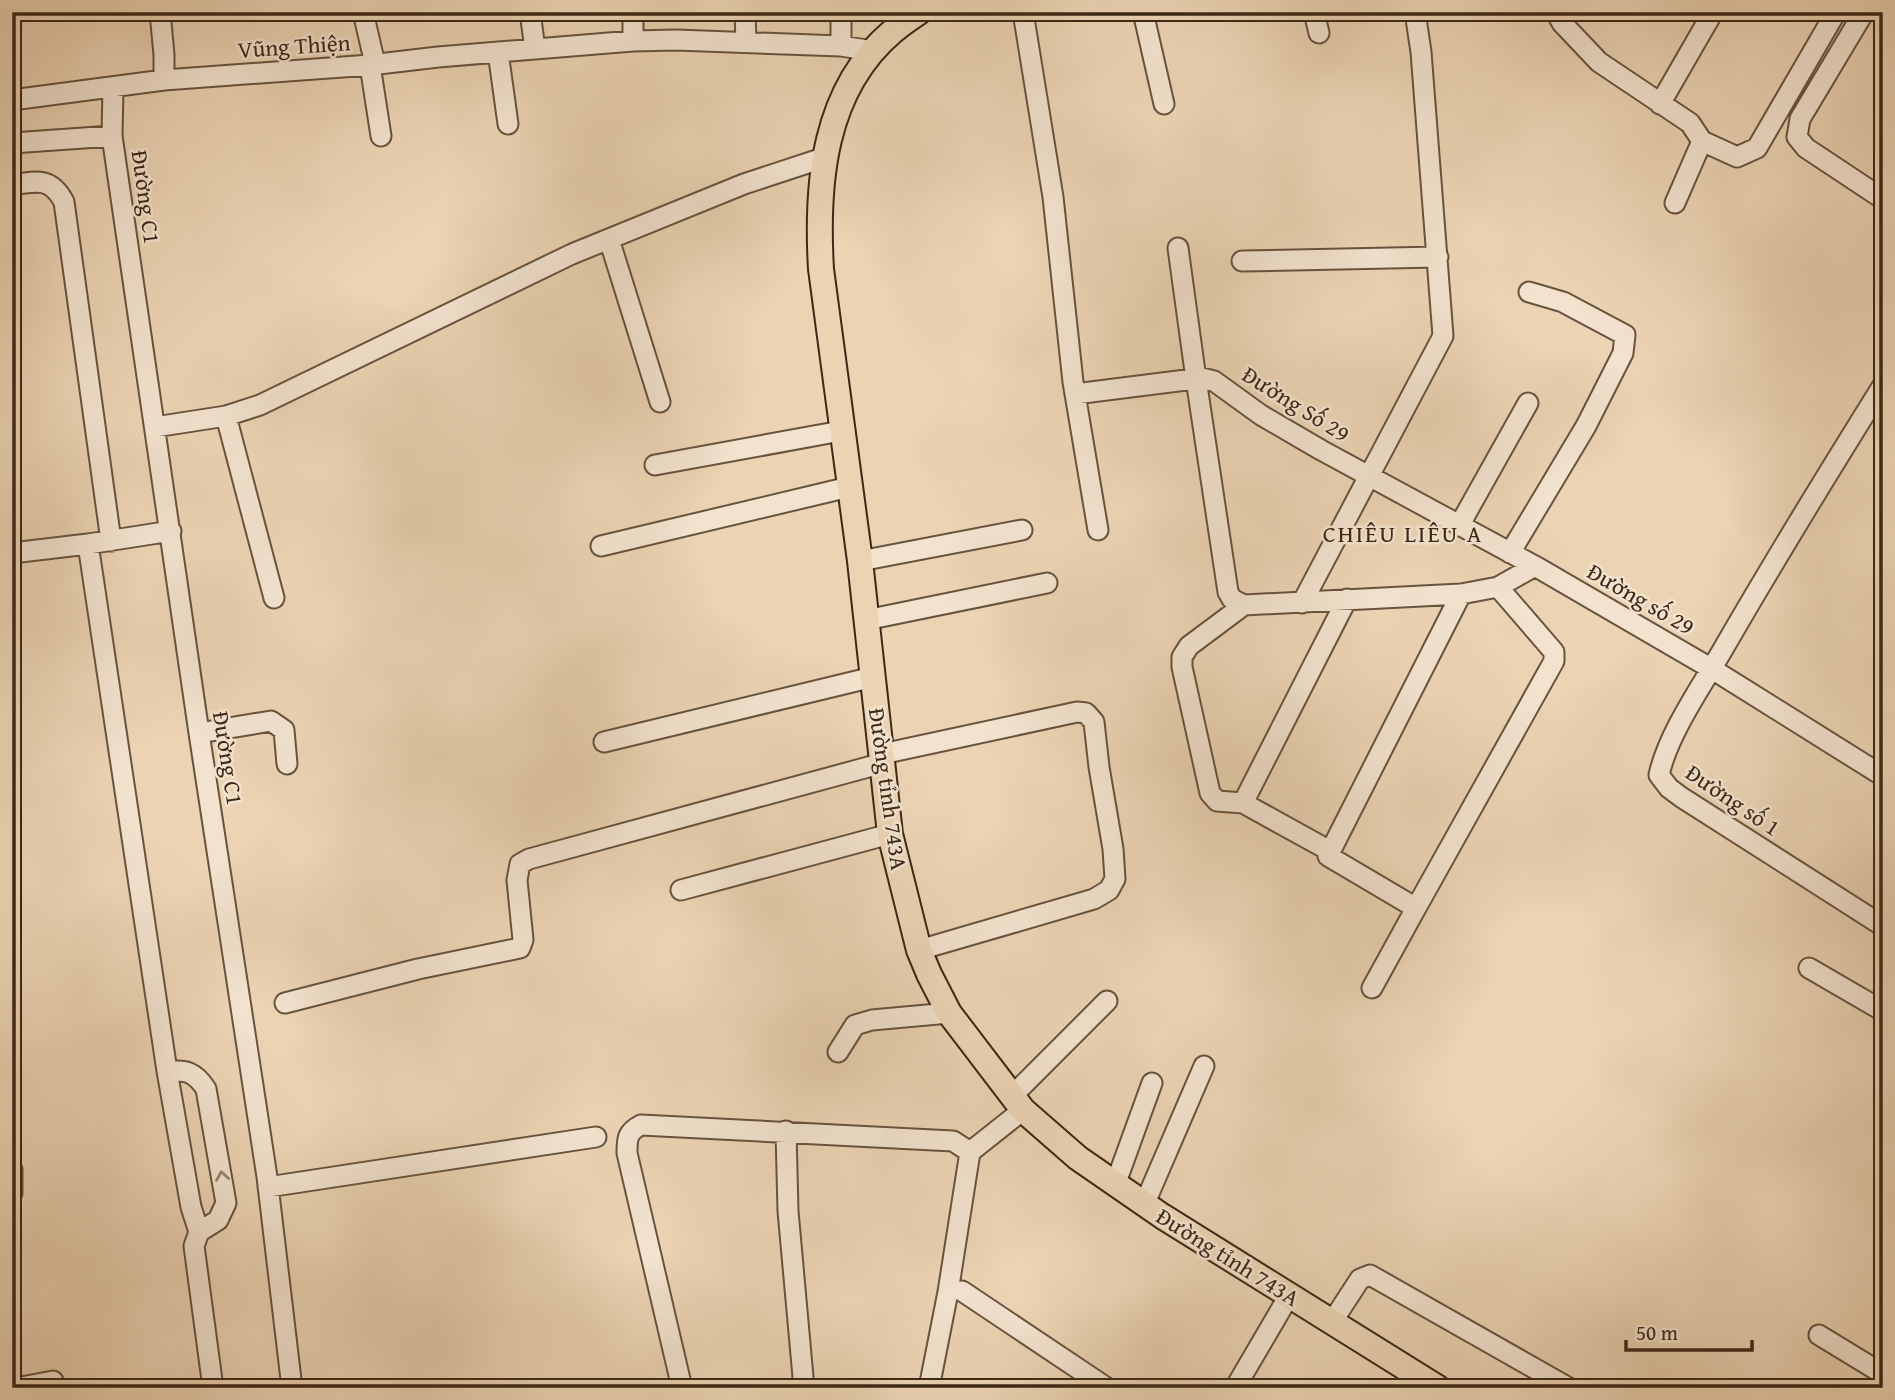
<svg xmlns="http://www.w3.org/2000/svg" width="1895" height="1400" font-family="'Gentium Book Plus',serif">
<rect width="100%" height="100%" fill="#ebd3b3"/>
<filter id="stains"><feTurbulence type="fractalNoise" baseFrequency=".00286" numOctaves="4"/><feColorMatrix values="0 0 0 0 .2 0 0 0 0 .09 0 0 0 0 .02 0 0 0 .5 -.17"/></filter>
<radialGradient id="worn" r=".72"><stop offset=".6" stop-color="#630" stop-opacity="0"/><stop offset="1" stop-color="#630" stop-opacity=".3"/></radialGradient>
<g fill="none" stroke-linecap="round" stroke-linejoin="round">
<defs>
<path id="minor" d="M160 12 164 55V80
M363 12 375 64
M530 12 535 49
M633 12V41
M745 12 746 42
M1023 12 1053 197 1073 382 1098 530
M1143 12 1164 104
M1314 12 1319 33
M1556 12 1562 23 1599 62 1690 123 1702 141 1675 203
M1864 12 1800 119 1797 137 1806 148 1883 199
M841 46V12
M498 52 508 124
M370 65 381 136
M113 87 112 136 199 733 267 1177 292 1388
M12 100 164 80 370 65 438 57 633 41 676 40 841 46 873 51
M1660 104 1713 12
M1702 141 1737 157 1757 148 1836 12
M12 143 112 136
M12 185C37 181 51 177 64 202L111 541
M609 239 660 402
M1178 248 1196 379 1228 592 1232 599 1244 605
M1242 261 1438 257
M1883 385C1828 473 1774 561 1722 651 1701 687 1668 734 1659 775L1669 788 1681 797 1883 926
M1075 394 1202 378 1214 381 1261 415 1321 450 1535 566 1712 669 1883 776
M226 416 274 598
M155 427 226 416 260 405 572 254 744 184 823 158
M655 465 841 431
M1459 526 1528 403
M171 531 88 544 167 1071 191 1207 199 1232
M601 546 849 487
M12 553 88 544
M1510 553 1586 426 1623 353 1625 335 1563 302 1529 292
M860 561 1022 530
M1461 594 1328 856 1416 908 1554 661V652L1498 587
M1347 599 1243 803 1217 801 1210 793 1182 667V657L1189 646 1244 605 1461 594 1498 587 1535 566
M1302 603 1443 336 1421 52 1415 12
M866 620 1047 583
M199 733 271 721 284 730 287 764
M604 742 873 677
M882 754 1077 712 1086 713 1094 722 1099 767 1113 849 1115 879 1109 890 1094 899 919 950
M1243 803 1330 851
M681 890 890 834
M1809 968 1883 1011
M1372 988 1416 908
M285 1003 418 969 520 948 523 940 517 880 520 864 529 859 883 763
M838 1052 855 1025 872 1020 949 1013
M167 1071C187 1070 195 1072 206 1089L226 1203 218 1220 199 1232 194 1246 213 1388
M1012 1096 1107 1001
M786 1131 788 1211 804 1388
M12 1170V1193
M1115 1185 1152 1083
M268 1187 596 1137
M1144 1205 1204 1066
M962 1291 1107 1388
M1332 1322 1360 1279 1370 1275 1569 1388
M1819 1335 1883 1374
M16 1388 53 1381
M682 1388 627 1153C627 1139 627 1132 641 1125L953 1141 970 1152
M929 1388 948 1292 970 1152 1023 1110
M1235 1388 1290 1294"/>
<path id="major" d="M919 12C910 18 901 24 893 31 823 90 816 184 821 269L860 561 890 834 919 950 929 974 949 1013 1023 1110 1078 1158 1162 1216 1438 1388"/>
</defs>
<use href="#minor" stroke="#68533e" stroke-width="23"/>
<use href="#major" stroke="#3c2817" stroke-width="28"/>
<use href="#minor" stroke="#f2e2ce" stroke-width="19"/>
<use href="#major" stroke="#ebd3b3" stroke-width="24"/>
</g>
<defs><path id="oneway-chevron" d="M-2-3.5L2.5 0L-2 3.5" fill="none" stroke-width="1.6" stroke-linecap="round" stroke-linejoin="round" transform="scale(1.75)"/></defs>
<use stroke="#978572" href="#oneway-chevron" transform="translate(222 1176) rotate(-99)"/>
<g text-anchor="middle" stroke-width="5" stroke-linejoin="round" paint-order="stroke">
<g font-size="23" fill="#3c2817" stroke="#f2e2ce">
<text transform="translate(294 46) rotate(-4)" y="8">Vũng Thiện</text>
<text transform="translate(146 197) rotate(82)" y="8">Đường C1</text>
<text transform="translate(1296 404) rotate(32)" y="8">Đường Số 29</text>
<text transform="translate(1641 599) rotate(30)" y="8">Đường số 29</text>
<text transform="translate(228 758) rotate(81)" y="8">Đường C1</text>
<text transform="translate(888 789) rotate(82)" y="8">Đường tỉnh 743A</text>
<text transform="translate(1733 800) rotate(34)" y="8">Đường số 1</text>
<text transform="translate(1228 1257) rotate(32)" y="8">Đường tỉnh 743A</text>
</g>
<g font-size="24" letter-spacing="2" fill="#3c2817" stroke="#f2e2ce">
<text x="1403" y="542">CHIÊU LIÊU A</text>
</g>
</g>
<rect width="1895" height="1400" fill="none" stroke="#ebd3b3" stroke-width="42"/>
<rect x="14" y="14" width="1867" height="1372" fill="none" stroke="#3c2817" stroke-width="3.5"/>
<rect x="21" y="21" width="1853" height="1358" fill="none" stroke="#3c2817" stroke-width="2"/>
<path d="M1626 1340v10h126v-10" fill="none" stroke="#3c2817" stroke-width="3.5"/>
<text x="1636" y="1340" font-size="21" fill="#3c2817" stroke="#f2e2ce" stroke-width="5" paint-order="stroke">50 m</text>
<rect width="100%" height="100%" filter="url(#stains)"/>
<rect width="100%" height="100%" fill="url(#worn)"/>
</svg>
